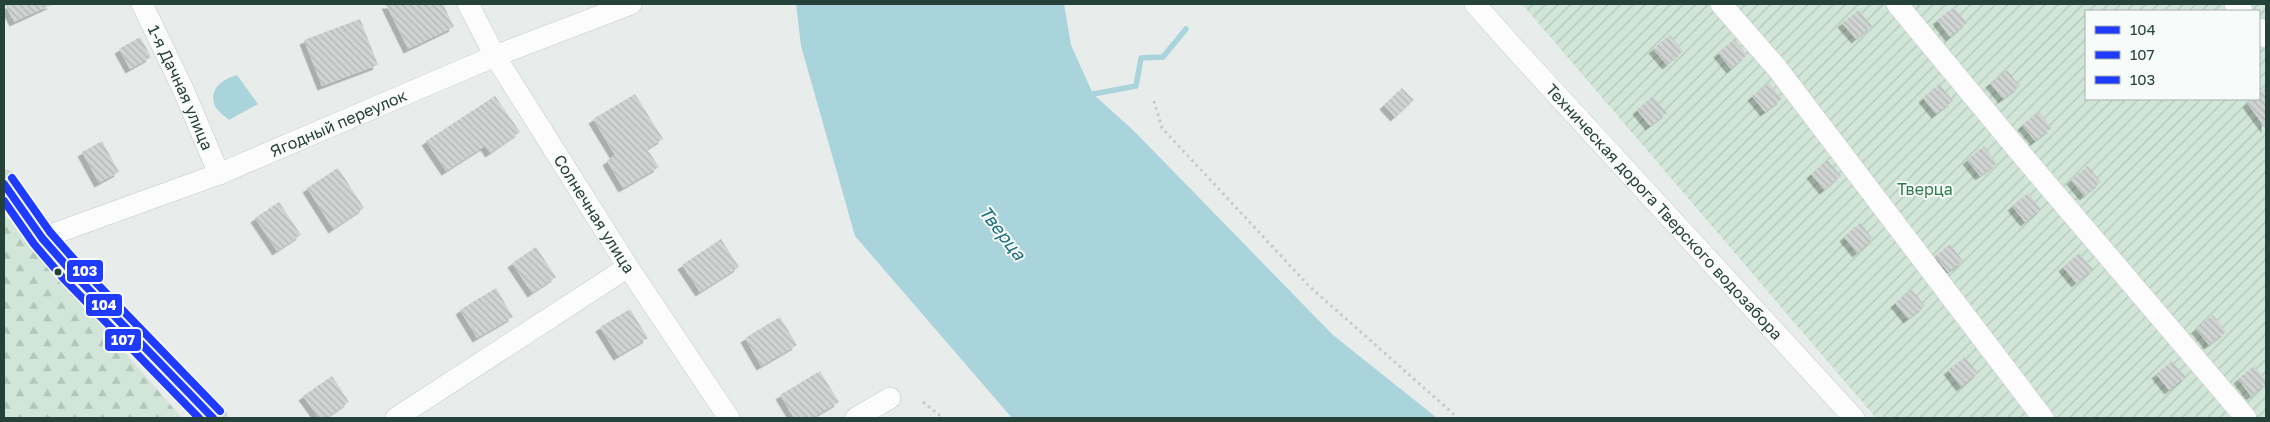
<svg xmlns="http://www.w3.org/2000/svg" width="2270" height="422" font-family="'Golos Text',sans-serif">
<defs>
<pattern id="forest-firs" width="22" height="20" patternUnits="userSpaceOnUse" patternTransform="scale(1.25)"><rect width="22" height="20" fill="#d1e6d8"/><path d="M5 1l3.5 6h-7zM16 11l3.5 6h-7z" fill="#b3c6ba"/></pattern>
<pattern id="garden-furrows" width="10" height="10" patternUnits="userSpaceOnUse" patternTransform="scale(1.25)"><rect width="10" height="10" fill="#d1e6d8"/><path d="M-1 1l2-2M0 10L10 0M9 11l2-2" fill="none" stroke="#b3c6ba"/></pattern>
<pattern id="building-back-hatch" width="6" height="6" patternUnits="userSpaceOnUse" patternTransform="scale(1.25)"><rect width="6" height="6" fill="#cfd4d2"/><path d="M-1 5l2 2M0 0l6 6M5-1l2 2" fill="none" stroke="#b2b7b5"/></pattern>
<filter id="shadow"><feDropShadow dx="-4.5" dy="4.5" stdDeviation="0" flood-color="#0004"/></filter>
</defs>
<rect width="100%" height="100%" fill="#e8edeb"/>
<path fill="url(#forest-firs)" d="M4 214 182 418H4Z"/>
<path fill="url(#garden-furrows)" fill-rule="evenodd" d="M1522 4H2266V418H1876ZM2086 11H2259V99H2086Z"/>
<path fill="#a9d4db" d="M796 4H1064L1071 45 1093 94 1133 130 1333 335 1437 418H1012L855 236 801 46Z
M237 75 258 104 229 120C225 116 217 111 215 106 208 89 223 79 237 75Z"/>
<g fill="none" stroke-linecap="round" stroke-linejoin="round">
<path stroke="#a9d4db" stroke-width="5.5" d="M1088 98 1093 94 1136 86 1141 58 1163 57 1186 29"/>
</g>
<path fill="url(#building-back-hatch)" filter="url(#shadow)" d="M5 4H53L14 22Z
M386 4H443L454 27 408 49Z
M1954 7 1967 23 1950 37 1937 20Z
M1859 10 1872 26 1856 39 1842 23Z
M360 19 378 65 322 86 304 40Z
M1670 35 1683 51 1667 65 1653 49Z
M140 37 151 57 130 69 119 49Z
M1734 39 1747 55 1731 69 1718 53Z
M2007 70 2020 86 2003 99 1990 83Z
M1769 83 1782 99 1765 112 1752 96Z
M1939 84 1953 101 1936 114 1923 98Z
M1402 88 1414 100 1395 117 1384 105Z
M2266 88V129L2247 103 2252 99H2259V94Z
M635 94 663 139 647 149 659 167 623 188 607 161 615 155 593 119Z
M495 96 520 132 490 153 485 146 446 171 426 141Z
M1653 96 1667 113 1650 126 1637 110Z
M2039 112 2052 128 2035 141 2022 125Z
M102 141 119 172 99 183 82 152Z
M1984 146 1997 163 1980 176 1967 160Z
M1827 160 1841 176 1824 190 1811 174Z
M2088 166 2101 182 2084 196 2071 180Z
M338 168 364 208 333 229 307 188Z
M2028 193 2041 209 2025 222 2012 206Z
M279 202 301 235 277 251 255 218Z
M1860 223 1873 239 1857 253 1844 237Z
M721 239 739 267 700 292 682 265Z
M1950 244 1963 261 1948 272 1935 256Z
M536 247 556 277 532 293 512 263Z
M2079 253 2093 269 2076 283 2063 267Z
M496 288 513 317 477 338 460 310Z
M1912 290 1925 306 1908 319 1895 303Z
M630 309 648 338 618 356 600 327Z
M2213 315 2226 332 2209 345 2196 329Z
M780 317 797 345 761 366 745 338Z
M1965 357 1978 373 1961 387 1948 370Z
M2172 361 2186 377 2169 390 2156 374Z
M2254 366 2266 380V383L2251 396 2238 379Z
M820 371 839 402 812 418H794L780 395Z
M332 376 349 402 326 418H319L303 396Z"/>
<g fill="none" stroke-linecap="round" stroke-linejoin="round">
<defs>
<g id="minor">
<path id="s1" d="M142 4 183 89 219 174"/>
<path id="s2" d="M468 4 495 56 628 267 729 418"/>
<path id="s3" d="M1475 4 1514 48 1854 418"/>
<path d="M1721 4 1777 68 2043 418"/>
<path d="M1897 4 2028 162 2246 418"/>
<path d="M2235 4 2242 11"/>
<path d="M2259 29 2266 37"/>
<path id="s4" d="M42 238 219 174 495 56 631 4"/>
<path d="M396 418 628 267"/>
<path d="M856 418 890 398"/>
</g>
<path id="major" d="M4 184 42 238 71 271 213 418"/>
</defs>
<use href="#minor" stroke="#c5cac8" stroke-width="22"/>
<use href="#major" stroke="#c3ccc9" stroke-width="29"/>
<path stroke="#c3ccca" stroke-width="3" stroke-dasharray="2.5 4" stroke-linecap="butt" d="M1154 101 1162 128 1310 287 1458 418
M923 402 943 418"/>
<use href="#minor" stroke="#fcfcfc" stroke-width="21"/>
<use href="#major" stroke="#cfd7d5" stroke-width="28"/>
<defs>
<path id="bus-1" d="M4 184 42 238 71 271 213 418"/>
<path id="bus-2" d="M4 201 34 244 63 278 199 418"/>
<path id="bus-3" d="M12 178 50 232 78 264 220 411"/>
</defs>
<use href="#bus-1" stroke="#f7fbf9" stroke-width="11"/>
<use href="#bus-2" stroke="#f7fbf9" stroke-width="11"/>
<use href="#bus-3" stroke="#f7fbf9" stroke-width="11"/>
<use href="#bus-1" stroke="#1f3bff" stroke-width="8"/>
<use href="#bus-2" stroke="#1f3bff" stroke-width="8"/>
<use href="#bus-3" stroke="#1f3bff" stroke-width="8"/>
</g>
<circle fill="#24423a" stroke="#f7fbf9" stroke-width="2" cx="58" cy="272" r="4.5"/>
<g text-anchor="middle" stroke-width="4" stroke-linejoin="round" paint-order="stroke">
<g font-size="16" fill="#24423a" stroke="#f7fbf9">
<text dy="6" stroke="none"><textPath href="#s1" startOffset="92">1-я Дачная улица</textPath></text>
<text dy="6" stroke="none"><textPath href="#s4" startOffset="318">Ягодный переулок</textPath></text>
<text dy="6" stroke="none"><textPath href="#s3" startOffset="281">Техническая дорога Тверского водозабора</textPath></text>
<text dy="6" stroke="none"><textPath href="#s2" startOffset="245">Солнечная улица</textPath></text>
</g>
<g font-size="16" fill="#2d7a4b" stroke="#f7fbf9">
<text x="1925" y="195">Тверца</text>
</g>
<g font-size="18" font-style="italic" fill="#1c6f80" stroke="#f7fbf9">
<text transform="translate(1002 233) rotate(52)" y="6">Тверца</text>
</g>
</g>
<g stroke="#f7fbf9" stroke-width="2">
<rect x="66" y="259" width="38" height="24" rx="5" fill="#1f3bff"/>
<rect x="85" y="293" width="38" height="24" rx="5" fill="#1f3bff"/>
<rect x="104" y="328" width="38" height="24" rx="5" fill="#1f3bff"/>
</g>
<g font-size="14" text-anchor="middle" font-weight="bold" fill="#fff">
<text x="85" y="276">103</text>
<text x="104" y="310">104</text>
<text x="123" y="345">107</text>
</g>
<rect width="2270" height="422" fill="none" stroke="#24423a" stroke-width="10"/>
<rect x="2085" y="10" width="175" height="90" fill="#f7fbf9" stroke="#a3b1ad"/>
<rect x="2095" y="26" width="25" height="8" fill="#1f3bff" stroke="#a3b1ad"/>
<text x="2130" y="35" font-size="15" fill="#24423a">104</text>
<rect x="2095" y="51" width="25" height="8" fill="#1f3bff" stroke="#a3b1ad"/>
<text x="2130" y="60" font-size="15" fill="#24423a">107</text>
<rect x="2095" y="76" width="25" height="8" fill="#1f3bff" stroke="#a3b1ad"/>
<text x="2130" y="85" font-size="15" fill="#24423a">103</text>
</svg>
